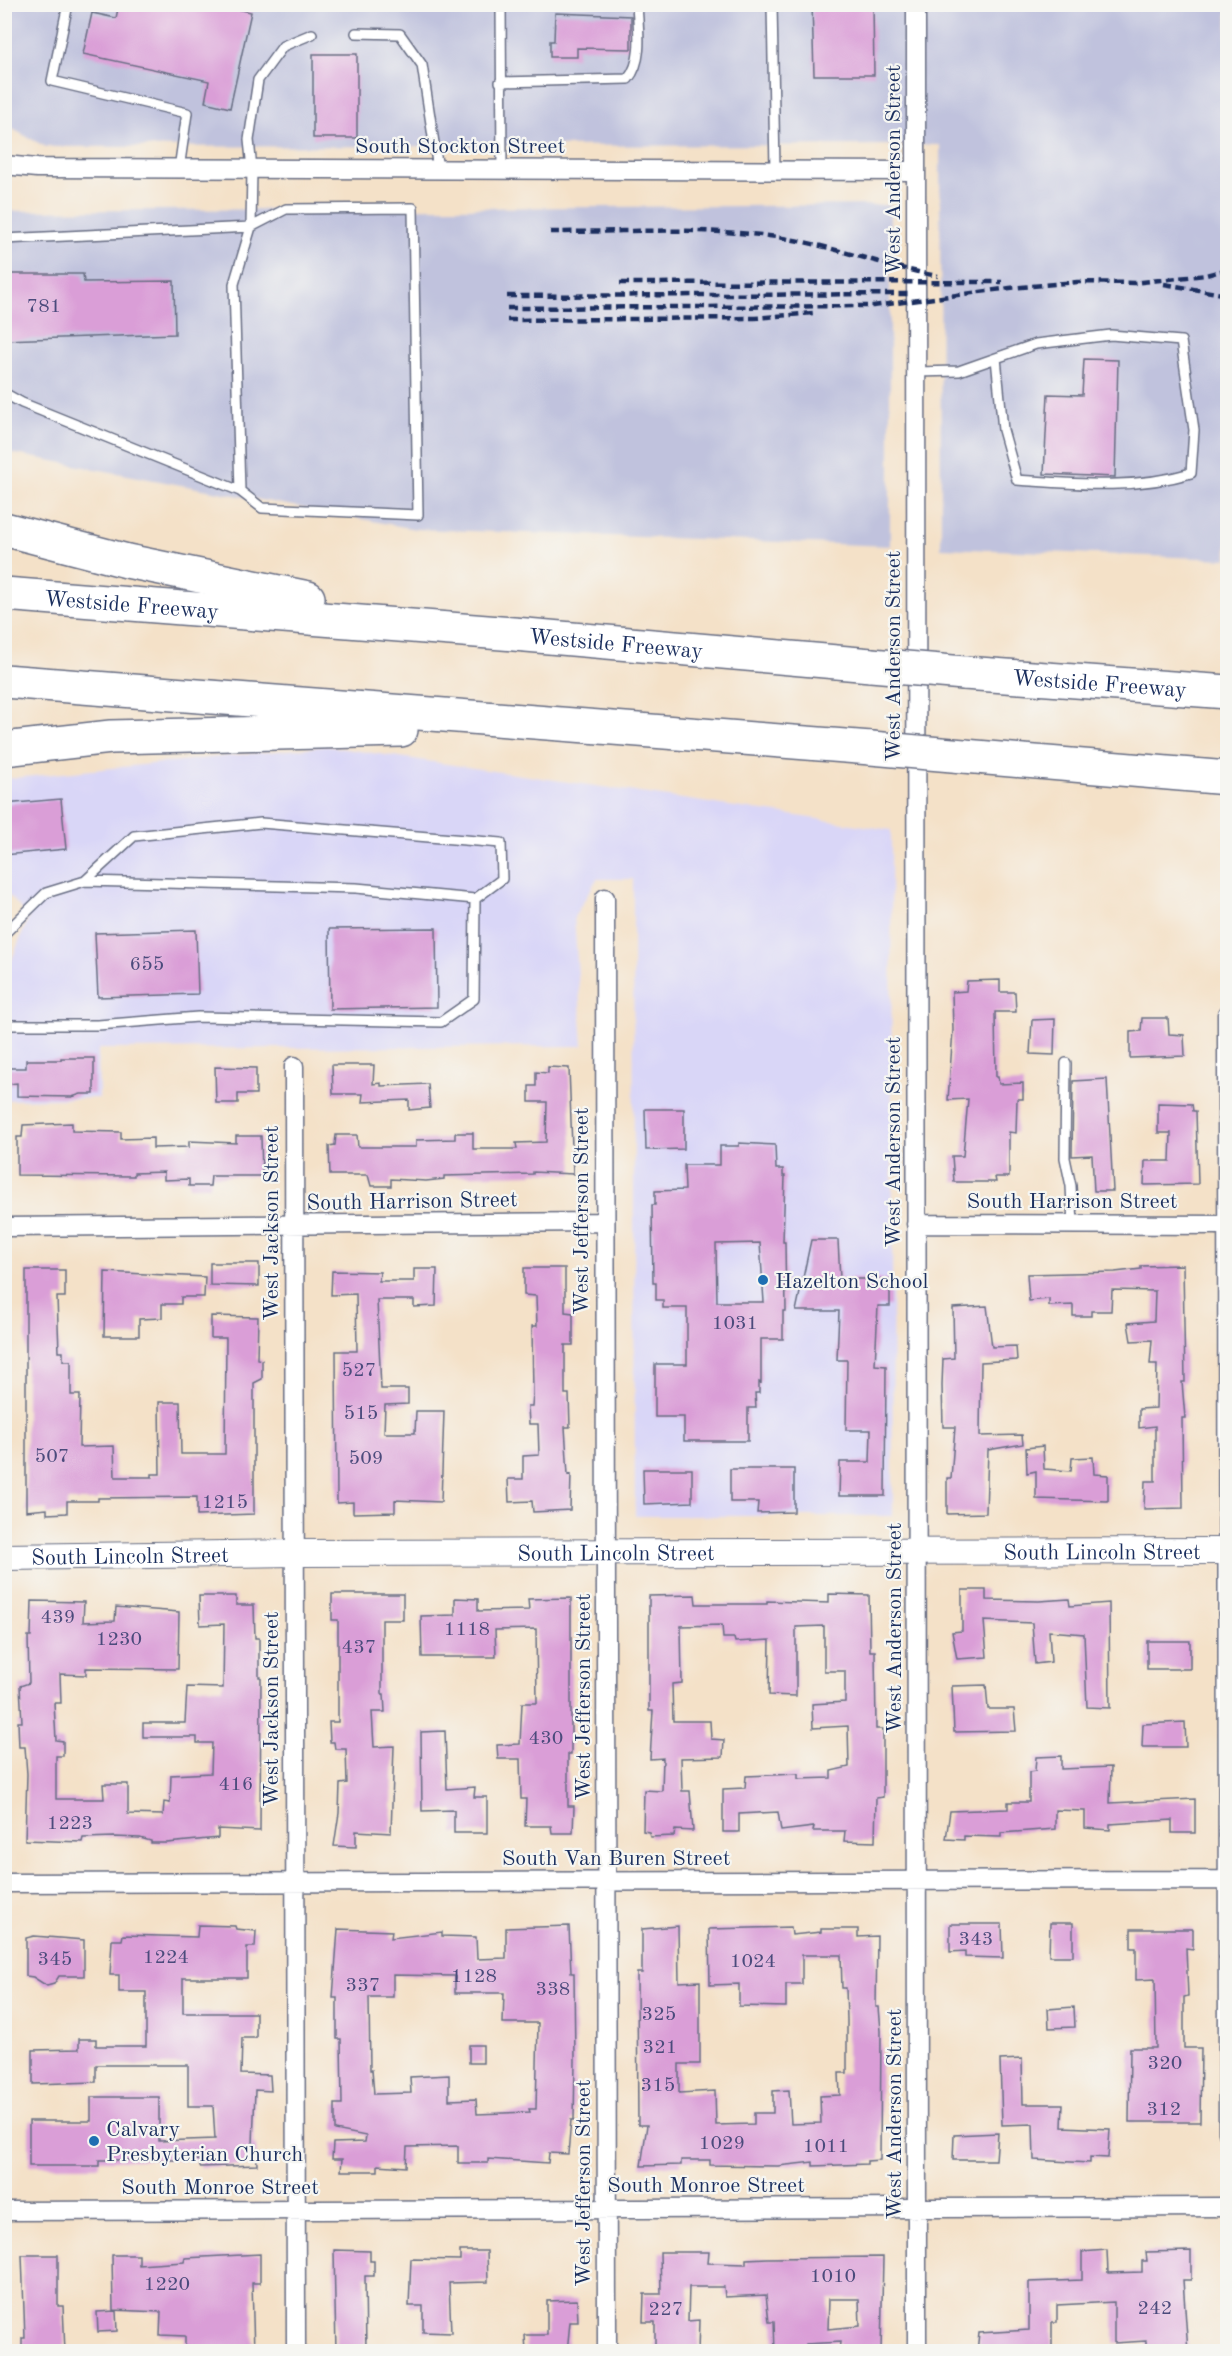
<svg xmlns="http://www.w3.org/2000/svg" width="1232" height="2356" font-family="'Old Standard TT',serif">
<rect width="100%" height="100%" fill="#f6f6f2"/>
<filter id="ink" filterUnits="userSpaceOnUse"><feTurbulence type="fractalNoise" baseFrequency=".0167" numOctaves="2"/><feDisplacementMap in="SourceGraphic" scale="12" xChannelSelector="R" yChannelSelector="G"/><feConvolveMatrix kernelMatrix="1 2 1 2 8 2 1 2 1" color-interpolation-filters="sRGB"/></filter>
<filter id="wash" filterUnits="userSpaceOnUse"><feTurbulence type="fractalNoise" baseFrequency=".008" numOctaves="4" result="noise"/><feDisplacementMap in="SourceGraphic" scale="24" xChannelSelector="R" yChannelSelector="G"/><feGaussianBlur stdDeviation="1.35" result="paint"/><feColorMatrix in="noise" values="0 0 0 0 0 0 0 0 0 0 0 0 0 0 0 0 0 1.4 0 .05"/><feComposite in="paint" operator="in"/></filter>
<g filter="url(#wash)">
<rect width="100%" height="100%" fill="#f4e1c8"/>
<path fill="#d9d6f7" d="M326 746 891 830 893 1516H635L633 879H597L574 917 583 1046 98 1049 99 1098 5 1100 4 979 29 917 5 891V779Z"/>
<path fill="#c0c2dd" d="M4 5H1227V559L941 548 940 145 46 147 5 125Z
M890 205V546L415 529 5 452 4 211Z"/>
<g id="blocks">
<path fill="#da9ed7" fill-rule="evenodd" d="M119 4H214L251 12 230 108 205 102 209 81 83 54 92 13 116 18Z
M812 4H873L874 75H814Z
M555 13 631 16V49L577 48V57H550V41H554Z
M313 54H357V138H313Z
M4 274H83L84 282 174 281 175 334 4 340Z
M1084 359 1118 360 1115 477 1044 474 1048 394 1082 395Z
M61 799 66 849 4 855V804Z
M436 928 437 1007 330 1009 329 929Z
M196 930 198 994 98 997 95 933Z
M1000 980V992H1015L1016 1012H995L996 1077H998L999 1084 1023 1083V1099H1017L1016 1133 1009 1132V1177H995L996 1182H954L952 1156H963L968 1099 948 1100 953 1030 952 992 966 991 967 981Z
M1142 1018H1168L1169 1034 1184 1035 1185 1056 1130 1058V1032L1141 1031Z
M1055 1019 1054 1055 1030 1054 1032 1020Z
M61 1058H94V1094H81L72 1097 17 1096V1083L9 1084V1068H26V1060H61Z
M332 1065H374L373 1084 381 1083V1086L428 1084 430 1108 409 1110V1100L362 1102 363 1094H333Z
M215 1067 256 1068V1094H238V1103H216Z
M548 1067 569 1068 573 1174 533 1172V1174L444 1176V1179L426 1181 391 1179V1186H371L368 1175H330L329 1146 335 1145 336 1135H357L358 1147H416V1140L455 1139V1133H473V1149H517L516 1143 546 1142 547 1102H529V1086H536V1072L548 1073Z
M1107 1079 1113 1191H1094L1092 1155 1072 1156 1073 1081Z
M1158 1103 1192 1104 1193 1111H1196L1198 1184 1144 1185 1145 1161H1170L1171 1133H1158Z
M645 1109H684V1149L646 1150Z
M72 1123V1131L121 1132V1139L153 1138V1148L189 1147V1141L236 1143V1136H261L262 1176H211L210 1186H189V1179L164 1180V1172L134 1173V1176L17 1175V1137H22L23 1125Z
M739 1143 775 1145 776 1169H783V1176H785L783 1242H785L786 1311H783V1339H761V1383L759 1382V1393H755L756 1408H748V1441H684V1417H655V1364H687V1308H663V1300H656V1283H653L652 1205H655V1191L685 1190 684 1165H720V1146H739ZM760 1243 764 1302H717L716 1244Z
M811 1240H838L840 1279H890V1306H878L875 1365 886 1366 885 1496H839L840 1462H870L871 1430H846L847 1360H837L839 1311H796Z
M210 1263H259V1286L210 1285Z
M1183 1265 1185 1382H1182L1185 1418H1182L1183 1508 1144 1509 1145 1481H1155V1426L1139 1428V1409L1156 1408 1157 1364H1150L1152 1340 1131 1341 1128 1323 1154 1321 1155 1291 1112 1290 1111 1311H1091V1316H1073V1305L1049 1306V1299L1029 1301 1027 1274 1115 1272 1141 1269V1266Z
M524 1268H565V1312L573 1313V1345H565V1394H569L570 1427H565L568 1475 571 1474 570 1510 533 1512 532 1501 509 1502 508 1479H523V1456L539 1455 538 1424H529L528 1406H532L533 1394 532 1326H537L536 1296 524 1295Z
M414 1269H437L436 1306 414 1307V1300H377L381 1389H408V1404L385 1405 384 1433H415L416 1411H444L441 1502 395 1500V1512L353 1513V1502L337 1503 336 1351H357L356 1294 331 1295 332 1271 380 1272 379 1281H414Z
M26 1270H65V1297H57L59 1352H63V1361H71V1395H80L79 1447 114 1446 115 1477H152V1474H160L159 1402H180L181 1454H225L226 1338H211V1316L258 1317 257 1359 262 1360V1379L254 1383V1514L197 1516V1497L98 1498V1501H67V1513L47 1514V1509L26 1511Z
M105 1272 205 1277 204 1297H181V1304H162V1318L139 1319V1336H104Z
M987 1306 992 1347 1016 1346 1017 1360 981 1362 980 1436 1022 1435 1023 1444 988 1450 986 1513 947 1514V1478H951L955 1427H943L942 1385 943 1359 954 1358 953 1308Z
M1043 1446 1044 1469 1071 1471 1072 1458 1093 1457 1094 1474 1108 1475V1501L1036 1499V1471L1027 1473 1026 1448Z
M643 1469H692V1502L644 1504Z
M730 1469H794V1512L757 1513 758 1502H730Z
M962 1590H986V1600L1039 1601 1069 1599 1070 1606 1109 1603 1110 1708 1087 1707 1084 1634 1049 1631 1051 1662 1035 1664 1032 1623 984 1621 987 1657 957 1659 952 1632 962 1631Z
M332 1594H403V1620H382V1694H384L385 1712H372L374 1747 394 1746 391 1833 356 1831V1847L334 1846 339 1813 340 1784 347 1783 346 1749H335L334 1742H330L329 1722H338V1620H332Z
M829 1594 869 1595 870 1651H875L876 1729H883V1797L876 1798 875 1842 844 1841 845 1831H813L814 1827 781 1831 778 1812 739 1814V1832H723V1789L745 1788 746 1776 798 1774V1779L831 1778V1771L849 1767 848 1726 813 1728 812 1704 845 1702V1671H824V1626L796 1627V1696L769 1695 770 1640 735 1642 734 1638H723L722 1625 681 1626 682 1683 672 1684 673 1721H710L711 1739 724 1740 723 1757 681 1758 682 1791H690L693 1831 675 1830 674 1836 650 1837 649 1832 643 1831 644 1790 662 1791 663 1758 650 1759 653 1711H649V1596L695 1595 696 1604H767V1601L829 1603Z
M199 1596H236V1605H254L255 1638H259V1677H261L260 1831 218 1829V1838L167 1843H151V1841L140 1838 115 1837 83 1838 82 1842 25 1840 27 1774 25 1747H19L18 1722H22L20 1686 29 1683 28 1636H31L32 1601 84 1602 83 1622 115 1621 116 1607 179 1612 178 1669 86 1668V1675L60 1674 61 1703H54L56 1740 63 1741V1756H56V1799H104L103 1784H128V1814L163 1815 164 1802 170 1803 171 1775 211 1773 212 1743H197V1737H143V1723H185L187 1687 223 1688 224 1624 200 1625Z
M455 1598 478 1599V1611L529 1610 528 1599 571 1598V1754H568V1806H574L573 1833H552L551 1826H525L526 1799H521L520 1759H498L497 1745 520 1744 522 1703H537L536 1629 495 1630 496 1657H422L421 1616 455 1615Z
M1147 1641H1190V1669H1147Z
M986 1685 988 1709H1014L1016 1731 954 1732 952 1686Z
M1185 1722 1186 1747H1142L1143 1724Z
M445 1731 447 1789 475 1787 474 1797H487V1833H454V1810L422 1811 421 1732Z
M1061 1756V1769L1111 1767 1110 1803 1195 1799V1833H1172V1820L1110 1824V1830L1085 1828V1811L1055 1810V1829L1001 1833V1837L964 1836V1840L946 1839 950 1811 1008 1809V1802H1029V1772L1035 1771 1036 1757Z
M1050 1923H1073V1956H1049Z
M950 1924H1002L1003 1958 965 1957V1951L950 1952Z
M198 1925 235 1926 236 1929 256 1931 255 1947H247V1978H183V2013H256V2038H242L241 2074 270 2075 271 2091 255 2090 253 2144H256L257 2165 200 2167V2160H99V2166H29V2121H91V2097H159V2141L215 2139 213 2106H188V2065H96V2082L33 2084V2050L79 2049V2039H96V2046H146V1992H119V1975H110L112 1940H122L123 1935 197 1937Z
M569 1926 571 1973H574L575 2061 574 2120H571L568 2154 549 2153 548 2163 488 2159V2163H458V2146L407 2147 406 2167 378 2165V2171H341L342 2159H332L333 2143 365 2142 366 2136 335 2130V2104H342L341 2039H337V1998H333L338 1929 392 1931 391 1938 442 1932V1936L476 1937 477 1959 506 1958V1928ZM393 1975 455 1976V1993H504L503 2023H538L536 2109H529L530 2112 477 2114 476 2099 449 2100V2075L410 2077 411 2093 374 2094 372 2070H370L369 1997H393Z
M678 1926 679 1982 700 1981V2064H679V2093L715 2091 716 2125 754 2124V2113H773V2091L789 2090 791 2124 821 2123 820 2096 840 2095 839 2073H847V2020L846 1988H842L841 1955H802V1984H786V2007L739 2006V1984L710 1985 709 1929 791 1927 792 1935 821 1932V1929H858V1937L877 1936 876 2007H879L881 2031 880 2160 867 2161V2164L813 2166V2162L778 2166 710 2165V2160H681V2165L641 2166 647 2125H638L637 1973H642V1929Z
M1131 1929H1193V1949L1186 1948 1188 1996 1184 1997V2048H1201L1200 2122H1129L1130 2048H1156L1155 1979 1136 1980V1948H1131Z
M34 1936 84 1940V1976H59L54 1984 47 1986 33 1977 26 1976V1938Z
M1074 2007 1075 2027 1049 2028 1048 2009Z
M469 2045H483V2063H469Z
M1022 2059 1023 2104H1063L1062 2127 1110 2129 1108 2158 1090 2157V2163L1034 2160 1033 2124 1002 2125 1000 2060Z
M998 2133 996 2160H953L954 2135Z
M334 2250 370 2251V2261H374V2276H365L366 2352H336Z
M1107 2250 1108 2273 1142 2272V2261H1147L1146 2252 1191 2251V2280H1183L1188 2352H1146V2341L1114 2343V2302L1057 2305V2322H1052V2352H977L979 2333 1029 2330V2282L1082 2280V2252Z
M460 2251H487L488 2282 449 2283 451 2333 423 2332V2306H409L411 2259 460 2260Z
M660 2252H709L708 2263 746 2264V2259L768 2258 883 2257 881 2352H839L840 2342 806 2344V2351L775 2352 774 2322H769L766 2295 725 2297 724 2287H689L688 2321 699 2320 698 2352H655V2322H643L644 2294H661ZM829 2299H859L860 2326 828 2329Z
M260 2254V2283H252L254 2352H185V2336L160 2335 161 2312 113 2310 112 2255H139V2265L184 2262 185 2258Z
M22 2255H58V2306H63L65 2352H22V2338H25Z
M577 2300 578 2322H570L567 2352H526L525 2335H547V2301Z
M116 2311 117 2331 98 2332 97 2312Z"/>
</g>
</g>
<g filter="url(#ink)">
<use href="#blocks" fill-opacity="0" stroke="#676d83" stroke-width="1.5"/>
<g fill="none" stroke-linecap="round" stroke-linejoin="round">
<defs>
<path id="lane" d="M68 4 52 81 187 113 179 169
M501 4 502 170
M772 4 775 170
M356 33 400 34 422 65 438 169
M500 82 628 79C644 60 638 28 637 4
M4 239 251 227 286 209 413 208 418 515 262 508 240 491
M916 372 959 371 1036 344 1111 335 1181 341 1194 430 1191 473C1134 490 1076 484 1017 480L1003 430 996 358
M4 393 22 403 240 491 234 284 251 227 252 169 249 140 258 80 283 46 312 34
M85 881 356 888 475 899
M4 934 46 893 85 881 134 836 261 823 501 843 502 879 475 899 474 999 441 1022 198 1017 98 1025H4
M1066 1063 1065 1158 1071 1186 1073 1225"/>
<path id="street" d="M916 4 917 2352
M4 165 37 168 916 171
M605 898 607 2352
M1227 1014 1228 2133
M294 1066 296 2352
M916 1224 1228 1225
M4 1227 604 1222
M4 1883 1228 1880
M4 2211 1228 2207"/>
<g id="secondary">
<path id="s1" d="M4 1557 294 1553 1228 1551"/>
</g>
<g id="highway">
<path d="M4 529 127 561 308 598"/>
<path id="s2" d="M4 594 526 635 871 665"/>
<path id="s3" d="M964 673 1228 692"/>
<path d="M4 681 871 748"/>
<path d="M4 749 111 737 401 730"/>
<path d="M964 756 1228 778"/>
</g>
</defs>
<use href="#lane" stroke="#676d83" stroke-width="12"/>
<use href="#street" stroke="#676d83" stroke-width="21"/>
<use href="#secondary" stroke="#676d83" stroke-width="28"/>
<use href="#highway" stroke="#676d83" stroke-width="36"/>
<use href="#lane" stroke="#fff" stroke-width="9"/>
<use href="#street" stroke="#fff" stroke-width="18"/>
<use href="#secondary" stroke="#fff" stroke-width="26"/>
<use href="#highway" stroke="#fff" stroke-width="33"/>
<path stroke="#1b2f5e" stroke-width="4.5" stroke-dasharray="9 4.5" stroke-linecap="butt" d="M550 232C623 232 697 227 769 236 827 243 881 266 938 276
M620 283 1002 282
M1164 284 1228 295
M507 296 909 294
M507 308 873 306 1010 288 1077 282 1134 283 1206 275 1228 269
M507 320 755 318 813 313"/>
<defs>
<path id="highway-bridge" d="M871 665 964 673
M871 748 964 756"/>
</defs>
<use href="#highway-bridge" stroke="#676d83" stroke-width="36" stroke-linecap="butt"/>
<use href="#highway-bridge" stroke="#fff" stroke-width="33"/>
</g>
</g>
<g fill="#1f6fb2" stroke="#f6f6f2" stroke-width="2">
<circle cx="763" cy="1280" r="6"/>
<circle cx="94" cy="2141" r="6"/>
</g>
<g text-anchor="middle" stroke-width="4.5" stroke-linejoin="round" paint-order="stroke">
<g font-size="20" fill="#4b4b7c">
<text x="44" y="312">781</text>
<text x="147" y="970">655</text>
<text x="735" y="1329">1031</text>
<text x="359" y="1376">527</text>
<text x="361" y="1419">515</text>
<text x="52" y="1462">507</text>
<text x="366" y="1464">509</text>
<text x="225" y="1508">1215</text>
<text x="58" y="1623">439</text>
<text x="467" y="1635">1118</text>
<text x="119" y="1645">1230</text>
<text x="359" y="1653">437</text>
<text x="546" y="1744">430</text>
<text x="236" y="1790">416</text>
<text x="70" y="1829">1223</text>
<text x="976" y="1945">343</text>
<text x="166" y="1963">1224</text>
<text x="55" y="1965">345</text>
<text x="753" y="1967">1024</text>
<text x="474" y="1982">1128</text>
<text x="363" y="1991">337</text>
<text x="553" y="1995">338</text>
<text x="659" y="2020">325</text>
<text x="660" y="2053">321</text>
<text x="1165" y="2069">320</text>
<text x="658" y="2091">315</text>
<text x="1164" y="2115">312</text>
<text x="722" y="2149">1029</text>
<text x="826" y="2152">1011</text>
<text x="833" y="2282">1010</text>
<text x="167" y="2290">1220</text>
<text x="1155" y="2314">242</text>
<text x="666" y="2315">227</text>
</g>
<g font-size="22" fill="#1b2f5e" stroke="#f6f6f2">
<text x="460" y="153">South Stockton Street</text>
<text transform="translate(892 170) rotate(-90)" y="8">West Anderson Street</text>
<text dy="8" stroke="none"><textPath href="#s2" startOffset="128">Westside Freeway</textPath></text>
<text dy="8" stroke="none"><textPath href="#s2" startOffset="614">Westside Freeway</textPath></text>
<text transform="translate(892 656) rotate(-90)" y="8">West Anderson Street</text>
<text dy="8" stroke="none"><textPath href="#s3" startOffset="136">Westside Freeway</textPath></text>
<text transform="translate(892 1142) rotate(-90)" y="8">West Anderson Street</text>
<text transform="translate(412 1200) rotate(-1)" y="8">South Harrison Street</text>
<text x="1072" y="1208">South Harrison Street</text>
<text transform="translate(580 1211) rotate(-90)" y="8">West Jefferson Street</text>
<text transform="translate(270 1223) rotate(-90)" y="8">West Jackson Street</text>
<text dy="8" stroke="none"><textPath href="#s1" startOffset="1098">South Lincoln Street</textPath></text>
<text dy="8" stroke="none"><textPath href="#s1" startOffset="612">South Lincoln Street</textPath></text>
<text dy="8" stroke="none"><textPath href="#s1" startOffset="126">South Lincoln Street</textPath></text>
<text transform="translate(893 1628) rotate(-90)" y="8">West Anderson Street</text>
<text transform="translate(582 1697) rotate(-90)" y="8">West Jefferson Street</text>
<text transform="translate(270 1709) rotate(-90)" y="8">West Jackson Street</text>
<text x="616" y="1865">South Van Buren Street</text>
<text transform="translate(893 2114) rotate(-90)" y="8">West Anderson Street</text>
<text transform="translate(582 2183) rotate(-90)" y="8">West Jefferson Street</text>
<text x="706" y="2192">South Monroe Street</text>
<text x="220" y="2194">South Monroe Street</text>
</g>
<g font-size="22" fill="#1b2f5e" stroke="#f6f6f2" text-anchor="start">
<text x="775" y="1288">Hazelton School</text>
<text x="106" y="2136">Calvary<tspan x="106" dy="25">Presbyterian Church</tspan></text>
</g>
</g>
<rect width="1232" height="2356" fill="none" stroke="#f6f6f2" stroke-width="24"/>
</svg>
